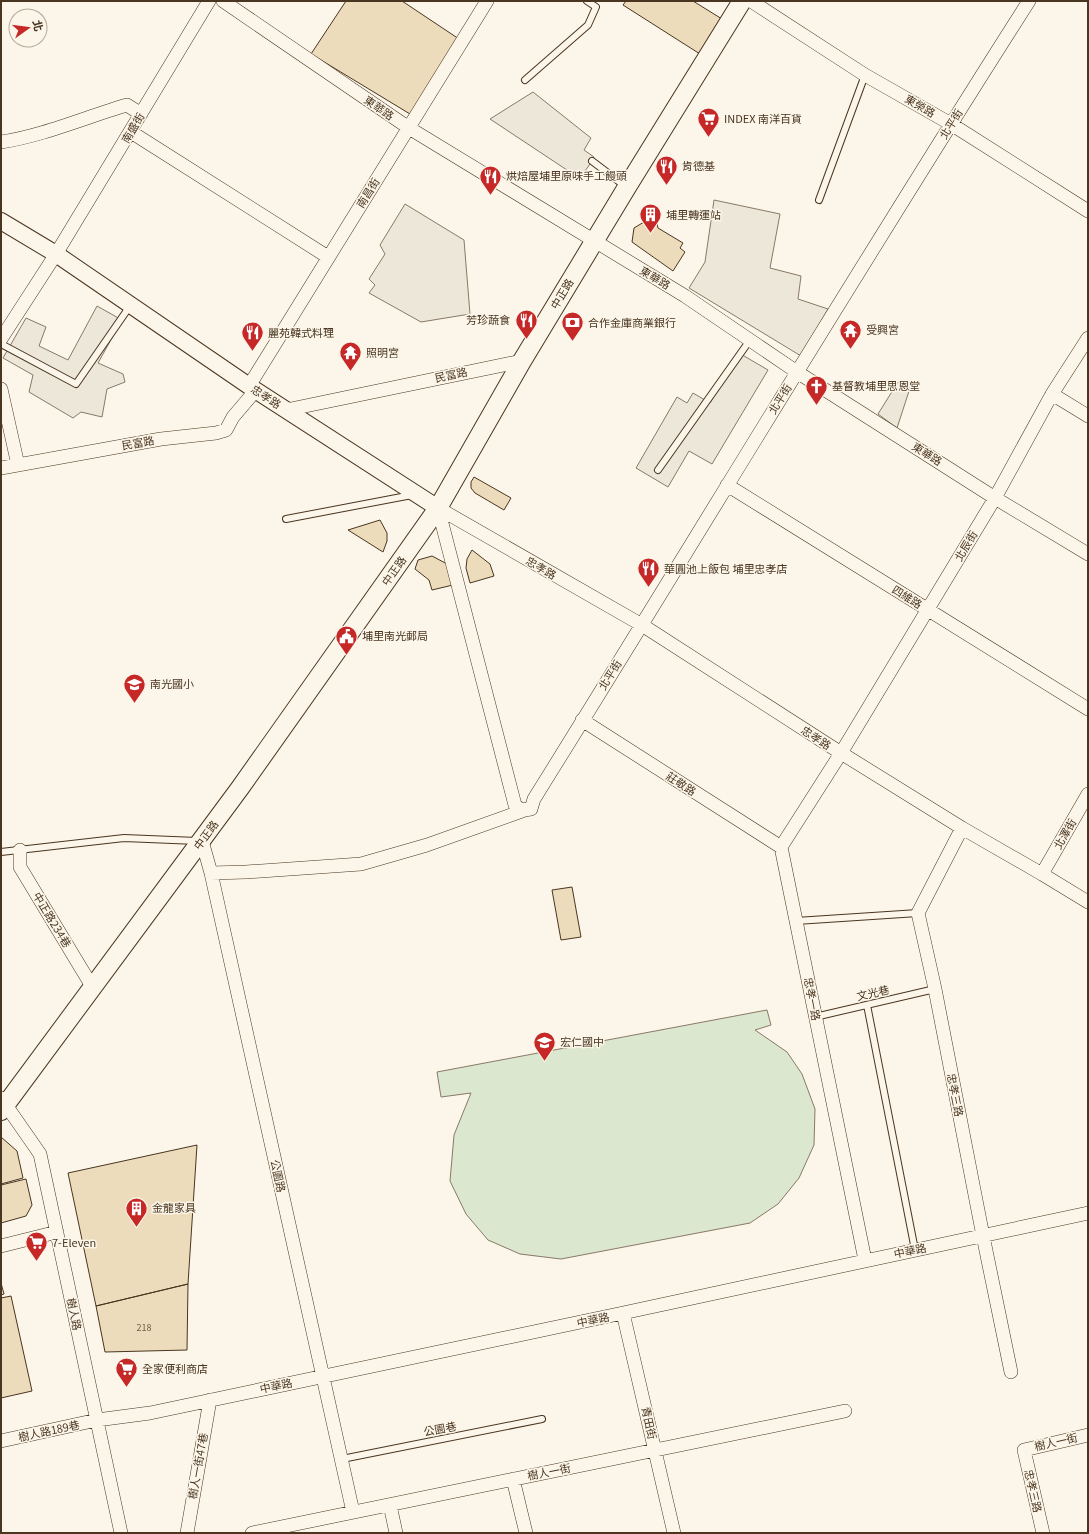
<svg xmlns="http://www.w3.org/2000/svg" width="1089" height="1534" font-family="Georgia,'Noto Sans TC',serif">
<rect width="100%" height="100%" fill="#fbf6e9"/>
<path fill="#dce7d0" stroke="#887966" d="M767 1010 771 1025 755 1030 787 1052 802 1074 815 1109 814 1145 799 1178 778 1204 750 1223 561 1259 520 1254 488 1240 466 1214 450 1181 454 1135 471 1093 441 1097 437 1072Z"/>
<path fill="#ede7d9" stroke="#887966" d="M533 92 591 138 584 150 594 157 588 167 579 178 490 119Z
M714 200 780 214 770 268 801 276 798 299 828 309 801 356 689 288 705 262Z
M405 204 464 240 470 314 421 322 369 293 375 285 369 279 385 254 380 245Z
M97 306 122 320 98 363 123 374 125 382 107 389 102 417 81 412 73 418 29 392 33 375 3 358 26 318 46 327 39 346 68 360Z
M739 353 768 370 712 464 689 451 668 487 636 468 677 397 687 403 693 393 710 403Z
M898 382 910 388 897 428 878 414Z"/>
<path fill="#ecdcbc" stroke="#4a3520" d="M346 1H402L462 41 415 117 311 54Z
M626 1H693L722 19 700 54 623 5Z
M648 210 654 213 658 228 683 243 680 248 685 252 673 271 632 242 634 228 644 222 642 215Z
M474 477 511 498 504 510 475 493 471 488V482Z
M380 520 387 533V541L383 552 348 530Z
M472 550 490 564 494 576 470 583 466 568 467 559Z
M432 556 449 565 453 585 432 590 429 580 415 569 418 560Z
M572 887 581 937 561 940 552 890Z
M1 1137 17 1151 23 1178 1 1184Z
M197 1145 188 1284 96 1306 68 1173Z
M26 1179 32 1205 26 1216 1 1223V1185Z
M1 1283 4 1294 1 1295Z
M188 1284 187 1350 105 1352 96 1306Z
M11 1296 32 1391 1 1398V1298Z"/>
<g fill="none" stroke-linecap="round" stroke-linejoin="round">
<defs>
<path id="service" d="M525 80 588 25 596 7 587 1
M592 161 625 186
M819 200 865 75
M1 344 76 384 130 306
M658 470 750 340
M286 519 412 495
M1 852 124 838 197 841
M796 921 918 913
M867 1005 915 1250
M815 1017 935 989
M342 1459 542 1419"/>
<path id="minor" d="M223 1 409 128 685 296 797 372 995 498 1088 554
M751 1 865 75 951 124 1088 211
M131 132 328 257
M1 142C42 136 86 117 127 105L141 114
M1 339 56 254 209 1
M249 386 487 1
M1 389 18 465
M1052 394 1088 416
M286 410 522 361
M1 468 161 439 216 433 226 430 233 417 256 390
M727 485 1088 709
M438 508 515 805C520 810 524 810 531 809L534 799C699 534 860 265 1029 1
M438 508 642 625 841 753 962 828 1042 874 1088 902
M582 720 781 847
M962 828 918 913 935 989 983 1236 1011 1372
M202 841 211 873 353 1512
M20 850V867L93 988
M211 873 246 872 361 864 427 845 525 810
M1042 874 1088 794
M1 1098 40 1154 121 1533
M1 1246 57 1232
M865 1260 781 847 841 753 995 498 1052 394 1088 338
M623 1313 674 1533
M1 1441 97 1420 150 1413 623 1313 1088 1213
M513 1479 526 1533
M390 1505 396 1533
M187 1533 210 1400
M252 1533 845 1411
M1043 1533 1024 1450 1088 1435"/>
<path id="tertiary" d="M1 221 56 254 249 386 438 508"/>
<path id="secondary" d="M1 1111 240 788 438 508 522 361 627 187 742 1"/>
</defs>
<use href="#service" stroke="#4a3520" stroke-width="8"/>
<use href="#minor" stroke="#4a3520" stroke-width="14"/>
<use href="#tertiary" stroke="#4a3520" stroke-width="18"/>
<use href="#secondary" stroke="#4a3520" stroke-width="20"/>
<use href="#service" stroke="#fbf6e9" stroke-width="6"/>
<use href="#minor" stroke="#fbf6e9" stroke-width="13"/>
<use href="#tertiary" stroke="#fbf6e9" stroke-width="16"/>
<use href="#secondary" stroke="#fbf6e9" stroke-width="18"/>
</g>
<defs>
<symbol id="supermarket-pin" viewBox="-11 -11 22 30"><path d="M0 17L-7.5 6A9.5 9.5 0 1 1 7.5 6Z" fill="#c62828" stroke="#fbf6e9"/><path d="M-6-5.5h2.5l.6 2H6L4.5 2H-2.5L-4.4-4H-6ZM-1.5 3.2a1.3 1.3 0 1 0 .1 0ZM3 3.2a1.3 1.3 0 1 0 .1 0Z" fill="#fff"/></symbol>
<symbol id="restaurant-pin" viewBox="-11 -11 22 30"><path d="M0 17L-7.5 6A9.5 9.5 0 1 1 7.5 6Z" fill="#c62828" stroke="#fbf6e9"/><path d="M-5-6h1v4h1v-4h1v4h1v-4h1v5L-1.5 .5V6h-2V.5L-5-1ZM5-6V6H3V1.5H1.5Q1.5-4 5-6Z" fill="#fff"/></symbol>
<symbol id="building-pin" viewBox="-11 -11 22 30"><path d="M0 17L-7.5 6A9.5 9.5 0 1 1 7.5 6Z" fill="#c62828" stroke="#fbf6e9"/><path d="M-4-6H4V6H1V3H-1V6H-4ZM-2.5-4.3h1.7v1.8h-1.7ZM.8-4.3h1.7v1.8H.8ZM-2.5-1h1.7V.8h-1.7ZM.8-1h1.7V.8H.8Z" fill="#fff"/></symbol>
<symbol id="bank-pin" viewBox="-11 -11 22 30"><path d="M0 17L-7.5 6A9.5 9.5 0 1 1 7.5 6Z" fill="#c62828" stroke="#fbf6e9"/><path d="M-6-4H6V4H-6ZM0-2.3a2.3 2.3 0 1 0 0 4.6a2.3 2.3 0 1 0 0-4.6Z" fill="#fff"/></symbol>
<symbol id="temple-pin" viewBox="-11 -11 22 30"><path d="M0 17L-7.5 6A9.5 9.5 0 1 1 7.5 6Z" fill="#c62828" stroke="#fbf6e9"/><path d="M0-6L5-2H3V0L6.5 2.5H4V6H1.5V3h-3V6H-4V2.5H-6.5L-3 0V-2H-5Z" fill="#fff"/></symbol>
<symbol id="church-pin" viewBox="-11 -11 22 30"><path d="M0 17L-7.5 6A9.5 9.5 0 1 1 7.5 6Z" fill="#c62828" stroke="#fbf6e9"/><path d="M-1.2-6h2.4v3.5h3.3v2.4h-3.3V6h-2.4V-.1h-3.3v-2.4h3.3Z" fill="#fff"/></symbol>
<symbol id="civic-pin" viewBox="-11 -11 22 30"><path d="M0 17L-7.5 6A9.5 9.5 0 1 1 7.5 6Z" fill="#c62828" stroke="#fbf6e9"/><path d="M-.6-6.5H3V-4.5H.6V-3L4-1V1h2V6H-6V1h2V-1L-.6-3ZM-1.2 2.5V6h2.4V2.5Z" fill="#fff"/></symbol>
<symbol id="school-pin" viewBox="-11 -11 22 30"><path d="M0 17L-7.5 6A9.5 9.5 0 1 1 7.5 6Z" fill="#c62828" stroke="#fbf6e9"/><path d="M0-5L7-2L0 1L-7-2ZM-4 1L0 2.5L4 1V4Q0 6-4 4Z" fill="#fff"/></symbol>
</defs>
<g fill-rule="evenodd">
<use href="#supermarket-pin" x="696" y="106" width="25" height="34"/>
<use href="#restaurant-pin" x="654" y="154" width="25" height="34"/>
<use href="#restaurant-pin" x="478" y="164" width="25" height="34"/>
<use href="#building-pin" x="638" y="202" width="25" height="34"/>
<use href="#restaurant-pin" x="514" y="308" width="25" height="34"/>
<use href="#bank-pin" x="560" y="310" width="25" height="34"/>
<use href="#temple-pin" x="838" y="318" width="25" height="34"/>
<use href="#restaurant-pin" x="240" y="320" width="25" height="34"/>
<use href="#temple-pin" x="338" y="340" width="25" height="34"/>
<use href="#church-pin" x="804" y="374" width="25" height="34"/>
<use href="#restaurant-pin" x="636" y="556" width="25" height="34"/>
<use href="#civic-pin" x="334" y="624" width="25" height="34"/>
<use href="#school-pin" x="122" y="672" width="25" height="34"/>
<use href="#school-pin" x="532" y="1030" width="25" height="34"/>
<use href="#building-pin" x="124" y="1196" width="25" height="34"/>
<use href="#supermarket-pin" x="24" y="1230" width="25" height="34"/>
<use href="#supermarket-pin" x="114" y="1356" width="25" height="34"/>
</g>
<g text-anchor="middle" stroke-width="3" stroke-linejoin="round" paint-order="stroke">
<g font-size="9" fill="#725f47">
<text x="144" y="1331">218</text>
</g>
<g font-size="11" fill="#4a3520" stroke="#fbf6e9">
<text transform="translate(920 106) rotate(30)" y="4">東榮路</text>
<text transform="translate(379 108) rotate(34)" y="4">東華路</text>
<text transform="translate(951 124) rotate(-58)" y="4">北平街</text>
<text transform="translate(133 128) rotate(-59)" y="4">南盛街</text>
<text transform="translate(368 193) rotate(-58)" y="4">南昌街</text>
<text transform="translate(655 278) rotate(31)" y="4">東華路</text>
<text transform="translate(562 294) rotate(-59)" y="4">中正路</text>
<text transform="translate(451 375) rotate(-12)" y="4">民富路</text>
<text transform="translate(266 397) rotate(33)" y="4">忠孝路</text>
<text transform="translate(780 399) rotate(-58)" y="4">北平街</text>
<text transform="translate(138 443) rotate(-10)" y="4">民富路</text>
<text transform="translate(927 454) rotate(32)" y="4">東華路</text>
<text transform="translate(966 546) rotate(-59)" y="4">北辰街</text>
<text transform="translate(541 568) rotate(30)" y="4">忠孝路</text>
<text transform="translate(394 571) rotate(-55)" y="4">中正路</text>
<text transform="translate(907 597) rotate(32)" y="4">四維路</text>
<text transform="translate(610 675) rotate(-58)" y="4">北平街</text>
<text transform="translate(816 738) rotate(33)" y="4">忠孝路</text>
<text transform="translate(681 784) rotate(33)" y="4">莊敬路</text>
<text transform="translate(1065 834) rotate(-60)" y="4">北澤街</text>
<text transform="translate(206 835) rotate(-54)" y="4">中正路</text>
<text transform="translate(52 920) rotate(59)" y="4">中正路234巷</text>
<text transform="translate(873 993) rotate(-13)" y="4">文光巷</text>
<text transform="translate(812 999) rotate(79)" y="4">忠孝一路</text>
<text transform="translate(955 1095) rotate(79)" y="4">忠孝三路</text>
<text transform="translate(278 1176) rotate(77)" y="4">公園路</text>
<text transform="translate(910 1251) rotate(-12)" y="4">中華路</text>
<text transform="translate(74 1314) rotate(78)" y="4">樹人路</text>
<text transform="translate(593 1320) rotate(-12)" y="4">中華路</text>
<text transform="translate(276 1386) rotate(-12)" y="4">中華路</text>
<text transform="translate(649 1423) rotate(77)" y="4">青田街</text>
<text transform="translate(440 1429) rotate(-11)" y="4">公園巷</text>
<text transform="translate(49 1431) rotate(-12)" y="4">樹人路189巷</text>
<text transform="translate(1056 1442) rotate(-13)" y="4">樹人一街</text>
<text transform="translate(198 1466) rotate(-80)" y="4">樹人一街47巷</text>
<text transform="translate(549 1472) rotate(-11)" y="4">樹人一街</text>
<text transform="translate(1033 1491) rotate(77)" y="4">忠孝三路</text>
</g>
<g font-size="11" fill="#4a3520" stroke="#fbf6e9" text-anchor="start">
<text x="724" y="123">INDEX 南洋百貨</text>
<text x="682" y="170">肯德基</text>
<text x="506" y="180">烘焙屋埔里原味手工饅頭</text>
<text x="666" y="219">埔里轉運站</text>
<text x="510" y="324" text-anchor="end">芳珍蔬食</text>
<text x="588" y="327">合作金庫商業銀行</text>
<text x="866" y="334">受興宮</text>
<text x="268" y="337">麗苑韓式料理</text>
<text x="366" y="357">照明宮</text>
<text x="832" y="390">基督教埔里思恩堂</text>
<text x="664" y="573">華圓池上飯包 埔里忠孝店</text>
<text x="362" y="640">埔里南光郵局</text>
<text x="150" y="688">南光國小</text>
<text x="560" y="1046">宏仁國中</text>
<text x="152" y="1212">金龍家具</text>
<text x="52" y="1247">7-Eleven</text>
<text x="142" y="1373">全家便利商店</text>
</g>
</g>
<rect width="1089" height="1534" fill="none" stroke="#4a3520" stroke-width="4"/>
<g transform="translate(28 28) rotate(76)"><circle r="19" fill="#fbf6e9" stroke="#b4a999"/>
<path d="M0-3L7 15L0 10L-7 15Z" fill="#c62828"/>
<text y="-6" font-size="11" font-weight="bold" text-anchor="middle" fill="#4a3520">北</text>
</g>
</svg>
